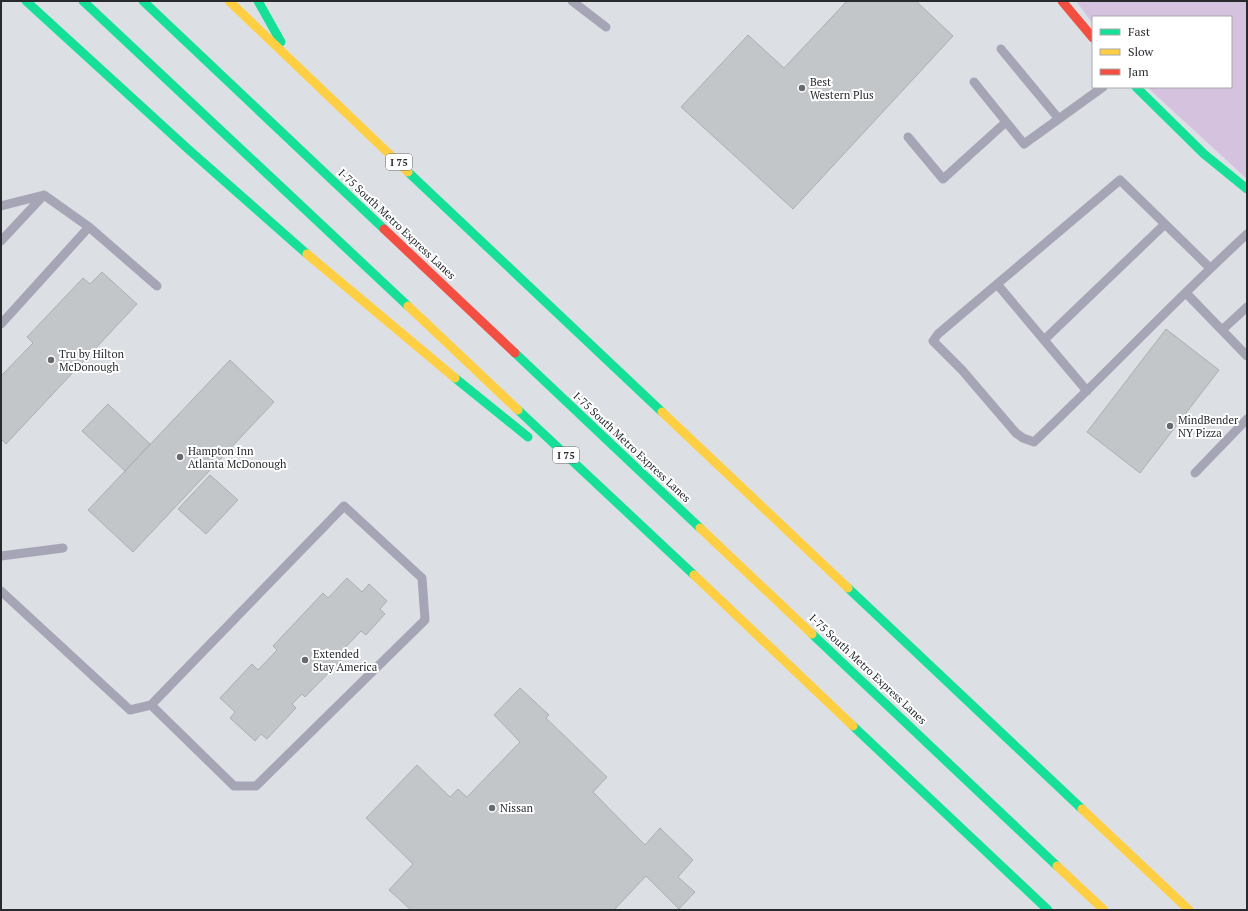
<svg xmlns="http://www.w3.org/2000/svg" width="1248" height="911" font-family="'PT Serif',serif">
<rect width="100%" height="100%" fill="#dce0e5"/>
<path fill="#d5c2df" d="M1076 1H1247V179L1147 87H1231V17H1093V24Z"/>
<path fill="#c2c6c9" stroke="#acafb2" d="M847 1H916L953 36 793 209 681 107 748 35 784 68Z
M102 272 137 304 6 444 1 439V376L33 343 27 337 83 278 90 284Z
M1166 329 1219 370 1140 473 1087 432Z
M230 360 274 402 133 552 88 510Z
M108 404 150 444 125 471 82 431Z
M210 475 238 500 206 534 178 509Z
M347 578 362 592 369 584 387 601 380 609 385 614 366 635 361 631 341 652 345 656 305 697 302 694 292 704 296 708 267 739 261 734 255 741 230 718 235 712 220 698 252 664 258 670 277 650 273 646 323 593 328 598Z
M520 688 549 715 546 718 607 777 593 792 645 845 660 828 693 860 678 877 695 892 679 909 646 876 614 910H411L389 890 413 864 366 818 417 765 450 797 458 789 467 797 520 742 494 715Z"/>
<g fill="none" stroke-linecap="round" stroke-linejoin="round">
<path stroke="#a6a5b6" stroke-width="9" d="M572 1 606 27
M1001 49 1059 119
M974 82 1024 144 1103 87
M908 137 943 179 1006 122
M44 195 89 227 157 286
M1 206 44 195
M1 241 44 195
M1210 268 1120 180 938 334 933 341 962 370 1016 433 1023 438 1034 442C1106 374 1174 301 1247 234
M997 284 1044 340 1165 224
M1186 293 1247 356
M1 324 89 227
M1222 330 1247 307
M1044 340 1087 391
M1195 473 1247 419
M1 556 63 548
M1 591 130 710 151 705 344 506 422 578 425 620 256 786H234L151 705"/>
<path stroke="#16e098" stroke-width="9" d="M26 1 188 149 307 254
M83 1 408 306
M143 1 384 229
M258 1 281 42
M1136 87 1204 154 1247 189
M408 172 662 412
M515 353 700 528
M455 378 528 437
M518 410 694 575
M848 588 1082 809
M812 634 1057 866
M853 726 1048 910"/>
<path stroke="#ffcf43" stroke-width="9" d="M229 1 408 172
M307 254 455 378
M408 306 518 410
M662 412 848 588
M700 528 812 634
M694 575 853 726
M1082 809 1189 910
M1057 866 1104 910"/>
<path stroke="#f24e42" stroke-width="9" d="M1062 1 1093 38
M384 229 515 353"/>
</g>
<g fill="#676a6e" stroke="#fff" stroke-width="1.5">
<circle cx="802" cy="88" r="4"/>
<circle cx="51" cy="360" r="4"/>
<circle cx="1170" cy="426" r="4"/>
<circle cx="180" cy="457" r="4"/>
<circle cx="305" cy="660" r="4"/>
<circle cx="492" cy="808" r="4"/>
</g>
<g text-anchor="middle" stroke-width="4" stroke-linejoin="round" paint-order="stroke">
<g fill="#fff" stroke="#686a6d" stroke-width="1">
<rect x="386" y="154" width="26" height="16" rx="3"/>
<rect x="553" y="447" width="26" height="16" rx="3"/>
</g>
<g font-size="10" font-weight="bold" fill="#282a2e">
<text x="399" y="166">I 75</text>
<text x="566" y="459">I 75</text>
</g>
<g font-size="11" fill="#282a2e" stroke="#fff" text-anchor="start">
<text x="810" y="86">Best<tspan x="810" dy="13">Western Plus</tspan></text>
<text x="59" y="358">Tru by Hilton<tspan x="59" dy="13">McDonough</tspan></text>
<text x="1178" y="424">MindBender<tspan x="1178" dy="13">NY Pizza</tspan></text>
<text x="188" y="455">Hampton Inn<tspan x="188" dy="13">Atlanta McDonough</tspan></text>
<text x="313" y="658">Extended<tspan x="313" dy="13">Stay America</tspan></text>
<text x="500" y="812">Nissan</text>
</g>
<g font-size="11" fill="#282a2e" stroke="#fff">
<text transform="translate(397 224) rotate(43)" y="4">I-75 South Metro Express Lanes</text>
<text transform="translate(632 447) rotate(43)" y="4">I-75 South Metro Express Lanes</text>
<text transform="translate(868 669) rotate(43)" y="4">I-75 South Metro Express Lanes</text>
</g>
</g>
<rect width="1248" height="911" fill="none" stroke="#282a2e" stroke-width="4"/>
<rect x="1092" y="16" width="140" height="72" fill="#ffffff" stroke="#a9aaab"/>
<rect x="1100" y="29" width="20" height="6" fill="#16e098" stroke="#a9aaab"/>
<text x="1128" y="36" font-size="12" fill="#282a2e">Fast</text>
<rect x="1100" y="49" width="20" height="6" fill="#ffcf43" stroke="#a9aaab"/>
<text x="1128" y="56" font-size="12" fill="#282a2e">Slow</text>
<rect x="1100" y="69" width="20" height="6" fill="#f24e42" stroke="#a9aaab"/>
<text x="1128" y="76" font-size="12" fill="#282a2e">Jam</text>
</svg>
